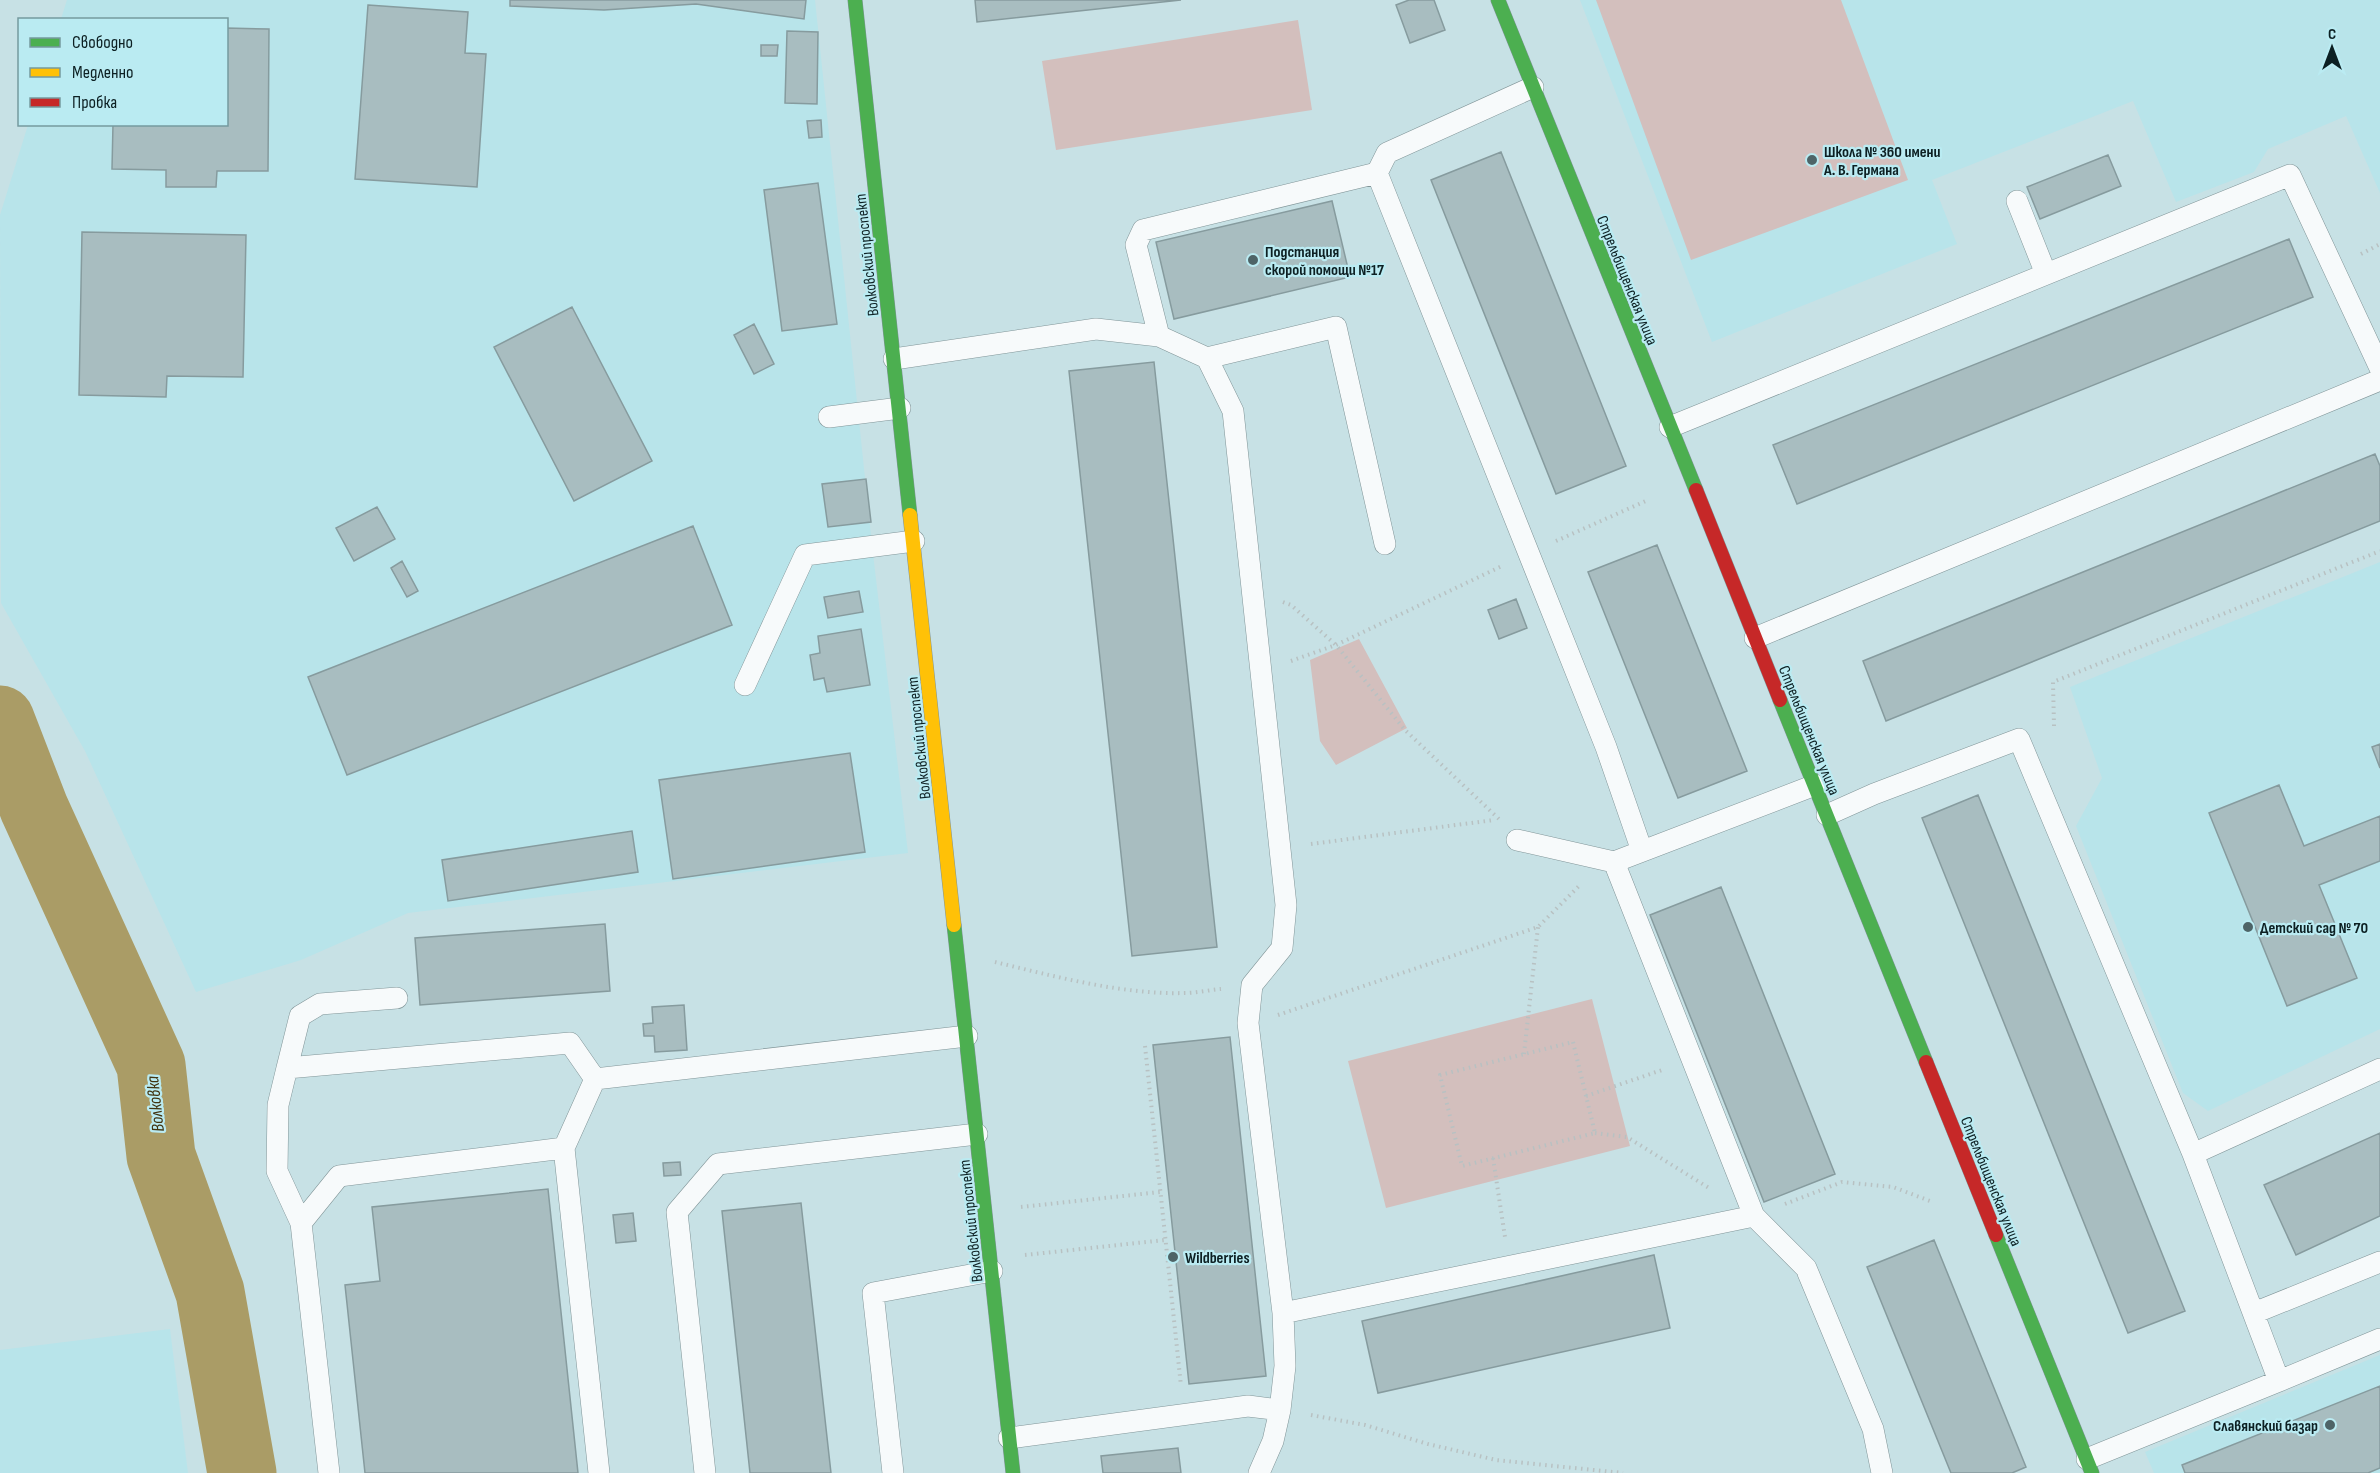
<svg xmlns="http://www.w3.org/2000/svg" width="2380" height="1473" font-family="'Sofia Sans Condensed',sans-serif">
<rect width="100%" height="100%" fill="#c7e1e5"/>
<path fill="#b8e4ea" d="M67 0H815L872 545 908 853 408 913 301 960 196 992 85 751 1 603 0 215 28 125 226 124V20L61 19Z
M1580 0H2380V193L2346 116 2268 149 2254 172 2176 202 2133 101 1932 180 1957 244 1712 342Z
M2380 562V1029L2208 1111 2183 1093 2076 826 2102 778 2070 687Z
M170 1329 188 1473H0V1350Z
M2380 1355V1473H2154L2145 1452Z"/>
<path fill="#d3bfbd" d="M1596 0H1841L1908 180 1691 260Z
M1298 20 1312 110 1056 150 1042 61Z
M1359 639 1407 728 1336 765 1320 741 1310 660Z
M1592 999 1630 1146 1386 1208 1348 1061Z"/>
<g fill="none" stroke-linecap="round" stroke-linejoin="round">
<path stroke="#aa9c66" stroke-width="69" d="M0 720 34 808 151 1065 161 1156 210 1292 242 1473"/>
</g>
<path fill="#a8bdc0" stroke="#869b9e" stroke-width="1.5" d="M510 0H806L804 19 696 4 604 10 510 6Z
M975 0H1181L977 22Z
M1409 0H1434L1445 30 1410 43 1396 5Z
M368 5 468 12 465 53 486 54 477 187 355 179Z
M226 28 269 29 268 171H217L216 187H166V170L112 169 113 124H226Z
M787 31 818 32 817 104 785 103Z
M761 45H778L777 56H761Z
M821 120 822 137 809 138 807 121Z
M1501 152 1626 466 1556 494 1431 180Z
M2108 155 2121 186 2040 219 2027 187Z
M818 183 837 324 782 331 764 190Z
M1332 201 1350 277 1174 319 1156 242Z
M82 232 246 235 243 377 167 376 166 397 79 395Z
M2289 239 2313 297 1797 504 1773 445Z
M572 307 652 461 574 501 494 347Z
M754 324 774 364 754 374 734 335Z
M1154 362 1217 947 1132 956 1069 371Z
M2375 454 2380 466V521L1886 721 1863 661Z
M866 479 871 522 828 527 822 484Z
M377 507 395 539 354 561 336 528Z
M693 526 732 625 347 775 308 677Z
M1657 545 1747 771 1678 798 1588 572Z
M402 561 418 591 407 597 391 568Z
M859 591 863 612 828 618 824 597Z
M1516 599 1527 628 1499 639 1488 610Z
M861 629 870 685 827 692 824 678 814 680 810 655 820 653 818 636Z
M2380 744V768L2372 747Z
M850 753 865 852 673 879 659 780Z
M2279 785 2304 846 2380 816V861L2319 885 2357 978 2287 1006 2209 813Z
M1978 795 2185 1311 2128 1333 1922 818Z
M632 831 638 872 448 901 442 860Z
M1721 887 1835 1174 1764 1202 1650 915Z
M605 924 610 991 420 1005 415 938Z
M684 1005 687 1050 655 1052 654 1036H644L643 1024 653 1023 652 1007Z
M1230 1037 1266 1376 1189 1384 1153 1045Z
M2380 1133V1216L2296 1255 2264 1185Z
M680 1162 681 1175 664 1176 663 1163Z
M548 1189 578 1473H365L345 1285 380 1281 372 1207Z
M801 1203 831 1473H750L722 1211Z
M633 1213 636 1241 616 1243 613 1215Z
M1934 1240 2026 1467 2012 1473H1951L1867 1267Z
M1654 1255 1670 1328 1378 1393 1362 1321Z
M2380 1386V1468L2368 1473H2185L2182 1465Z
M1178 1448 1181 1473H1103L1101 1456Z"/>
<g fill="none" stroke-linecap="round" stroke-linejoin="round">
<defs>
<path id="lane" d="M1533 87 1387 153 1377 173 1606 747 1642 851
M2017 201 2046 274
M1159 336 1136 245 1143 230 1377 173
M1207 358 1336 327 1385 544
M894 359 1096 329 1159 336 1207 358 1233 411 1286 905 1282 948 1252 985 1248 1023 1283 1313 1285 1366 1280 1410 1273 1441 1259 1473
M829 417 900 408
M1670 427 2290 175 2380 368
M1755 638 2380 380
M745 685 805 555 914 541
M1827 815 1874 794 2019 739 2193 1154 2279 1381 2087 1459
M1517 840 1614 862 1815 785
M1614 862 1754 1216 1806 1268 1873 1429 1882 1473
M287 1068 300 1016 320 1004 397 998
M564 1148 599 1473
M2193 1154 2380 1069
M301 1223 277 1171 278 1105 287 1068 570 1043 595 1079
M1283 1313 1754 1216
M2254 1313 2380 1262
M2279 1381 2380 1339
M1009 1438 1248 1406 1280 1410
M329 1473 301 1223 339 1176 564 1148 595 1079 967 1036
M705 1473 677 1212 718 1164 977 1134
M893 1473 873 1293 992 1271"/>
<path id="fast" d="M855 0 910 515
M1498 0 1696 490
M1780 700 1926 1062
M954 925 1013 1473
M1996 1235 2092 1473"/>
<path id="slow" d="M910 515 954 925"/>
<path id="jam" d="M1696 490 1780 700
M1926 1062 1996 1235"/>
</defs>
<use href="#lane" stroke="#819598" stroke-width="22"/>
<use href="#fast" stroke="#819598" stroke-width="15"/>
<use href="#slow" stroke="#819598" stroke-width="15"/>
<use href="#jam" stroke="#819598" stroke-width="15"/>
<path stroke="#b8c1c2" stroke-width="4" stroke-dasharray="1.5 4.5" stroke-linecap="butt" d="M2361 254 2380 244
M1556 541 1648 500
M1283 602 1291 605 1336 645 1405 730 1499 819
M1291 661 1336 645 1502 566
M2054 726 2053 682 2380 551
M1311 844 1494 820
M995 962C1053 976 1124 995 1184 993 1196 993 1209 990 1221 989
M1278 1015 1538 927 1580 885
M1573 1042 1595 1133 1462 1166 1440 1075Z
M1145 1046 1181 1386
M1524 1054 1538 927
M1586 1096 1665 1069
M1595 1133 1627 1137 1709 1188
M1493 1158 1505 1237
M1785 1204 1842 1182 1893 1187 1930 1201
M1021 1207 1160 1192
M1025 1255 1165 1240
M1311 1415 1365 1425 1428 1444 1496 1460 1623 1473"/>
<use href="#lane" stroke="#f7fafb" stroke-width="21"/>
<use href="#fast" stroke="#4caf50" stroke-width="14"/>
<use href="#slow" stroke="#ffc107" stroke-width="14"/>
<use href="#jam" stroke="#c62828" stroke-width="14"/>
</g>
<g fill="#4e6467" stroke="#baebf2" stroke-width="2">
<circle cx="1812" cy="160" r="6"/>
<circle cx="1253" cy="260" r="6"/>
<circle cx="2248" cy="927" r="6"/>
<circle cx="1173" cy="1257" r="6"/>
<circle cx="2330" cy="1425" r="6"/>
</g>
<g text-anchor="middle" stroke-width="4.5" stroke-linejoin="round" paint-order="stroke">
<g font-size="16" font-weight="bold" fill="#0d2023" stroke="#baebf2" text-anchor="start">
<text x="1824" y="157">Школа № 360 имени<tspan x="1824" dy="18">А. В. Германа</tspan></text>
<text x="1265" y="257">Подстанция<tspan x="1265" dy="18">скорой помощи №17</tspan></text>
<text x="2260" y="933">Детский сад № 70</text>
<text x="1185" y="1263">Wildberries</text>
<text x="2318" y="1431" text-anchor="end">Славянский базар</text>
</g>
<g font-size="16" fill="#0d2023" stroke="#baebf2">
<text transform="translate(866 255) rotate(-96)" y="6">Волковский проспект</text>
<text transform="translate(1628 280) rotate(68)" y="6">Стрельбищенская улица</text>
<text transform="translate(1810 730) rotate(68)" y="6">Стрельбищенская улица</text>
<text transform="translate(918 738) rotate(-96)" y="6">Волковский проспект</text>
<text transform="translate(1992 1181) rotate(68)" y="6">Стрельбищенская улица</text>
<text transform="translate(970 1221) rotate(-96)" y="6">Волковский проспект</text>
</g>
<g font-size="18" font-style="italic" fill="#423411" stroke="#baebf2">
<text transform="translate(155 1104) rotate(-96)" y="6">Волковка</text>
</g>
</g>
<rect x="18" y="18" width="210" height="108" fill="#baebf2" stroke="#759a9f" stroke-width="1.5"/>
<rect x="30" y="38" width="30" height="9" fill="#4caf50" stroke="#759a9f" stroke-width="1.5"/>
<text x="72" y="48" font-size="18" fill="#0d2023">Свободно</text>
<rect x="30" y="68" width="30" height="9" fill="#ffc107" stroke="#759a9f" stroke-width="1.5"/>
<text x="72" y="78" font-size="18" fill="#0d2023">Медленно</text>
<rect x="30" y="98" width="30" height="9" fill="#c62828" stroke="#759a9f" stroke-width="1.5"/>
<text x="72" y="108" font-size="18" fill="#0d2023">Пробка</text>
<g transform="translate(2332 48)" stroke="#baebf2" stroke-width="4.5" paint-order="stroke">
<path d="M0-4.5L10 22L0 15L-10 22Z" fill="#0d2023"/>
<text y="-9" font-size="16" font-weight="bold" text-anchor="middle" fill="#0d2023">С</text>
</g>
</svg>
